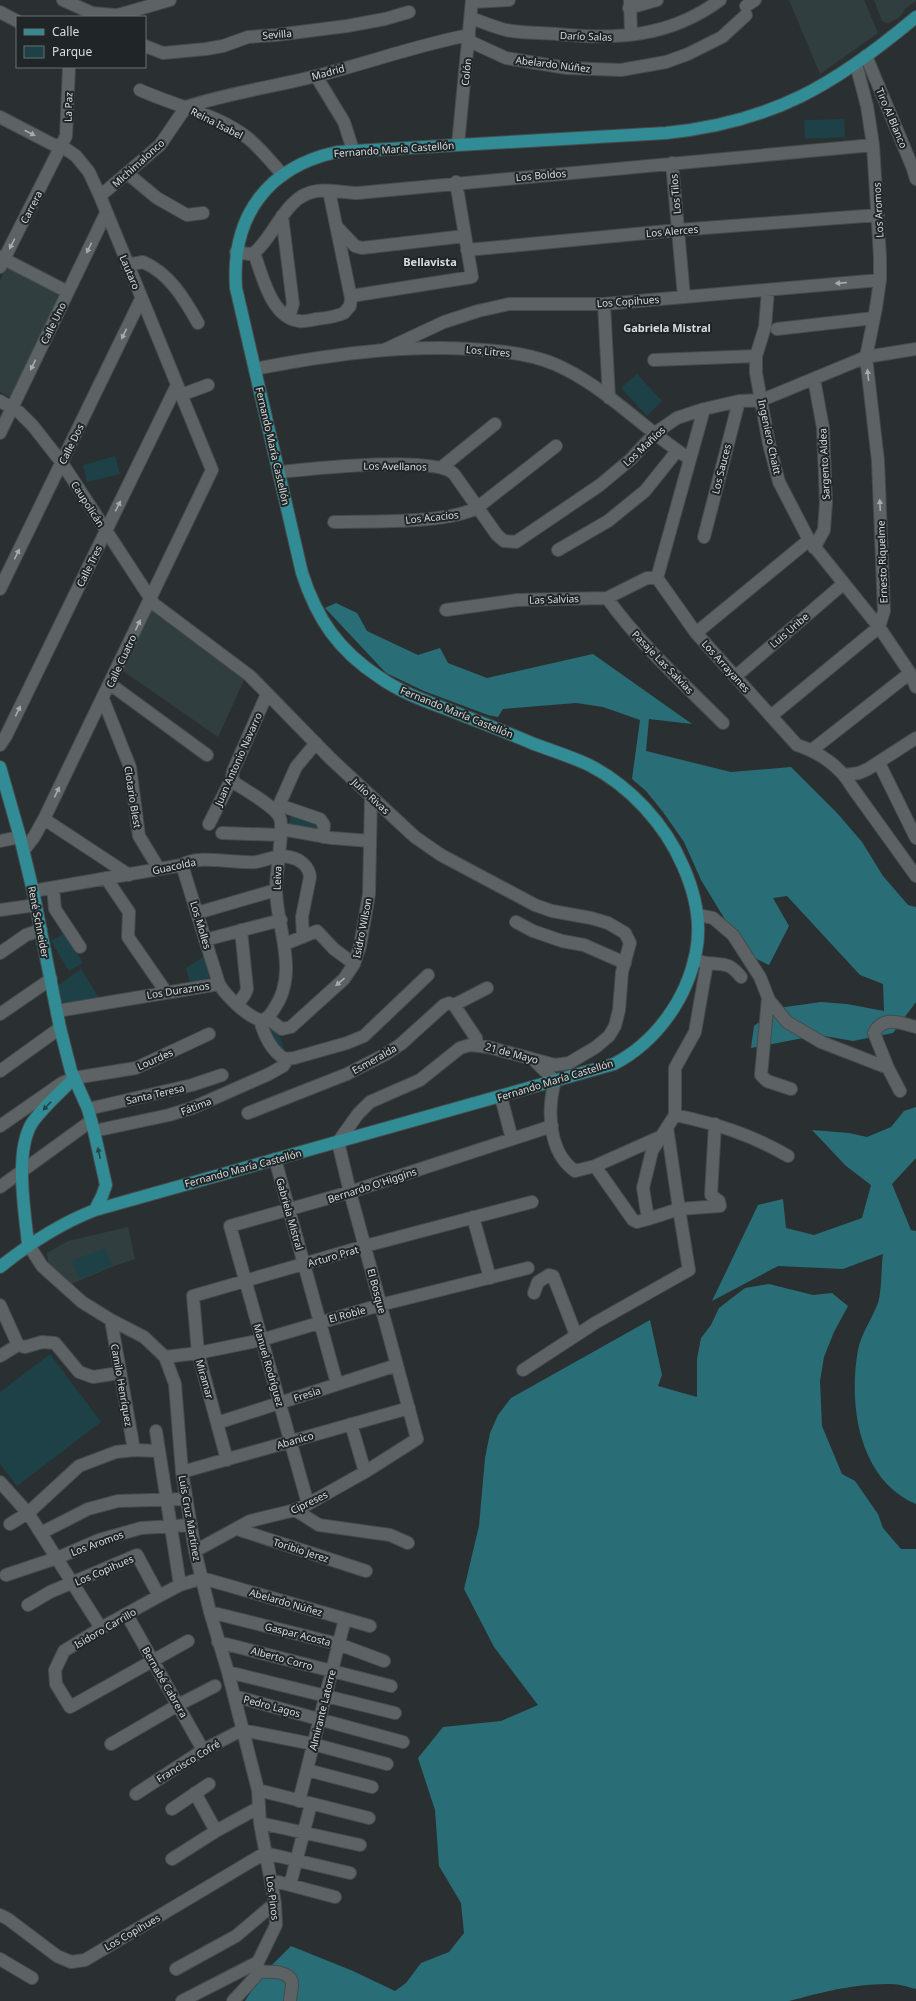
<svg xmlns="http://www.w3.org/2000/svg" width="916" height="2001" font-family="'Noto Sans',sans-serif">
<rect width="100%" height="100%" fill="#2a3031"/>
<path fill="#313e40" d="M789 0H864L878 33 820 74Z
M874 0H916V1L906 8 899 18 888 23 882 21Z
M8 265 64 294 12 398 0 392V280Z
M150 612H153L244 680 218 737 123 671Z
M128 1227 135 1259 114 1266 71 1284 48 1263 47 1253 68 1241Z"/>
<path fill="#1d4146" d="M844 119 845 137 805 139 804 120Z
M637 374 662 401 647 416 621 388Z
M115 456 120 474 87 482 83 465Z
M292 812 321 821 319 829 289 825Z
M65 933 83 963 69 971 51 941Z
M206 955 212 977 190 983 186 968Z
M81 969 99 998 61 1003 57 986Z
M268 1025C277 1031 282 1039 284 1049L280 1050 269 1035Z
M105 1248 112 1266 79 1279 72 1261Z
M50 1354 101 1422 17 1486 0 1464V1392Z"/>
<path fill="#296d76" d="M336 603 357 613 367 631 418 655 440 648 448 663 487 678 593 654 692 724 649 719 646 751 731 772 791 767 838 814 862 842 883 876 908 905 916 907V1002L893 1033 853 1041 819 1035 751 1048 754 1026 778 1008 821 1002 847 1004 884 1011 883 984 860 975 787 896 773 898 789 926 769 965 746 954 701 880 684 842 663 812 646 791 632 779 640 720 603 707 576 703 503 709 498 717 488 715 424 691 386 673 325 608Z
M916 1107V1158L892 1184 911 1230 916 1231V1504C859 1480 848 1405 858 1350 861 1334 872 1319 878 1303 882 1290 881 1268 883 1254L843 1269 778 1266 712 1301 758 1205 783 1199 786 1228 814 1235 862 1218 871 1185 846 1166 812 1130 849 1133 867 1137 891 1127 904 1111Z
M769 1284 813 1295 832 1293 848 1306 834 1332 824 1357 820 1381 822 1426 842 1474 855 1481 878 1514 883 1528 901 1549H916V1989C908 1987 899 1984 891 1984 857 1983 822 1992 789 2001H245L260 1977 291 1946 353 1971 395 1991 406 1983 421 1963 449 1952 464 1933 461 1903 439 1866 435 1810 418 1758 443 1727 501 1721 538 1705 494 1647 464 1589 479 1526 485 1458 490 1433 498 1415 511 1398 650 1320 662 1375 658 1386 697 1397V1359L701 1338 711 1325 719 1308 745 1288Z"/>
<g fill="none" stroke-linecap="round" stroke-linejoin="round">
<defs>
<path id="minor" d="M63 0 92 13 114 15
M630 0 631 35
M472 2 509 0
M746 6 755 0
M629 8 657 0
M0 12 17 21
M111 17 170 0
M471 18C482 22 494 27 506 30 522 33 541 33 557 34 617 40 670 37 720 0
M469 41 506 58 567 68 621 70 666 62 688 54 722 37 746 15
M145 46 163 53 206 49 223 46 248 37 276 35 347 26 385 19 409 12
M866 56 912 166 916 179
M316 76 344 122 353 150
M140 90C174 106 219 114 249 139 261 149 272 163 283 175
M186 107C228 93 273 87 316 76 368 63 417 45 469 35
M0 117 52 144 66 149 76 156 89 172 100 196 212 470 44 819 34 837 24 850
M458 144 472 0
M672 163 684 297
M128 174 157 198 187 215 203 213
M100 196 160 145 186 107
M282 216 293 304 289 317
M337 227 355 246 362 248 465 236
M467 250 678 230 878 215
M236 252 249 254 254 253C276 235 285 195 317 191 330 189 345 193 358 193L873 145
M254 253C262 274 271 318 299 321 305 322 311 320 317 319 326 318 336 317 344 313L350 306 351 298 329 191
M0 257 68 292
M127 265 143 262C169 273 184 298 198 323
M0 267 66 136 69 67
M768 290 765 327 756 356V373L769 444 779 482 809 540 879 627 910 673 916 687
M351 296 472 277 456 182
M604 304 609 398
M777 329 874 318
M384 350 444 322 478 311 509 304H604L880 280
M654 360 756 356
M255 369C326 355 398 345 471 349 503 351 537 354 565 369 611 392 647 432 690 459
M814 379 823 428 826 502 824 530 814 548
M181 395 208 385
M0 401 19 412 33 426 62 463 154 604 250 676 330 758 415 837 441 855 535 905 552 911 591 918 608 923 625 933 630 943 622 972 619 1010 615 1026 609 1036 596 1047 569 1063 555 1065 488 1047 470 1045 460 1048 420 1080 370 1102 358 1114 338 1142 350 1192 417 1439 365 1472 308 1504 295 1510 250 1521 195 1551
M704 409 657 578 696 633 797 745C819 752 841 767 852 787L916 876
M0 433 106 213
M442 467 495 424
M280 472C309 469 436 455 454 474L497 535 504 541 516 542 600 485 631 459 655 433 677 418 704 409 739 401 762 400 866 357 916 349
M334 522C368 521 450 524 478 507L556 446
M704 537 739 401
M558 550 608 521 645 491 677 451
M0 589 141 299
M607 598C640 644 683 683 723 723
M446 610 517 600 607 598 647 578H657
M696 633 809 540
M736 676 843 584
M110 684 207 755
M103 699 130 767 139 836 159 869
M771 716 879 627 884 611 878 461 866 357 876 308 880 280V257L873 145 867 106 856 64
M0 745 6 736 177 385
M812 750 910 673
M879 763 916 838
M845 775 859 773 868 769 916 738
M232 778 235 783C245 790 276 807 280 818 284 827 276 873 276 888 276 928 300 972 274 1009 270 1015 267 1020 260 1020
M279 805 320 819 324 825 323 837
M276 812 296 767 316 743
M44 819 129 875
M209 824 232 778 233 771 267 694
M281 829 332 838 370 841
M222 833 281 835
M0 841 20 837
M182 865 219 984C226 996 247 1016 260 1020
M106 878 129 912 128 937 166 992
M53 888 55 909 80 947
M33 891 182 865C198 854 235 864 256 862 267 860 278 854 289 857 300 859 309 866 310 877L302 917 303 937
M0 910 36 905
M197 913 276 890
M698 915 713 918 733 935 760 977 769 1000 787 1022 821 1042 888 1068
M516 922 533 931 562 941 584 945 625 963
M205 940 281 920
M285 944 317 931 334 949 354 964
M0 953 26 935 41 930
M707 963C725 965 729 962 741 977
M768 998 761 1075 767 1081 791 1089
M238 1004 245 994 247 989 241 930
M454 1005 476 1038 477 1045
M57 1011 219 984
M0 1014 51 979
M267 1018 282 1029 291 1027 344 979 354 964 360 946 369 894 371 797
M260 1020C264 1035 271 1051 285 1059L294 1058 347 1043 364 1036 428 975
M536 1062 555 1081C547 1110 548 1152 575 1171L595 1166 660 1137
M0 1071 60 1028
M900 1091 888 1068 874 1033C883 1015 900 1023 916 1027
M501 1097 512 1139
M88 1109 192 1085 222 1075
M248 1113 347 1074 386 1054 401 1044 444 1005 449 1003 454 1005 487 988
M675 1115C717 1124 750 1134 788 1156
M0 1126 62 1083 74 1078 136 1068 209 1034
M667 1127 679 1209 720 1206 719 1201 711 1195 715 1124
M94 1131 169 1115 192 1108 269 1074 283 1066 288 1059
M275 1159 337 1384
M595 1166 633 1220 637 1222 648 1219
M0 1187 91 1121
M473 1217 490 1278
M28 1244 42 1266 82 1302 111 1320 144 1337 165 1357 175 1384 182 1472 195 1551 210 1612 228 1672 258 1790 260 1823 275 1903 276 1925 258 1962 256 1976 233 2001
M534 1293 538 1282 549 1275 553 1276 576 1335
M0 1305 18 1345 25 1347 42 1342 55 1343 79 1372 93 1377 119 1373
M111 1320 134 1450
M0 1356 18 1345
M165 1357 198 1353 261 1340 380 1305 528 1268
M523 1370 595 1323 689 1270 679 1209 648 1219 643 1188 652 1151 675 1115V1068L695 1032 707 963 694 960
M217 1423 397 1365
M351 1424 365 1472
M156 1431 180 1585
M227 1460 198 1353 193 1296 365 1246 532 1202
M182 1472 409 1408
M0 1482 28 1513 101 1628
M308 1504 230 1226 350 1192 552 1126
M295 1510 319 1525 390 1535 408 1543
M10 1524 28 1513 79 1466 116 1452 134 1450 159 1451
M237 1529 366 1571
M41 1533 88 1509 118 1501 186 1499
M6 1575 57 1558 99 1540 141 1528 191 1525
M28 1605 50 1592 137 1555 159 1596
M210 1612 338 1644 384 1661
M127 1615 203 1750
M188 1641 70 1707 56 1684 55 1670 64 1651 101 1628 159 1596 180 1585 202 1578 370 1626
M218 1642 391 1686
M228 1672 395 1713
M234 1696 403 1742
M111 1744 178 1705 215 1686
M307 1770 372 1787
M258 1790 369 1818
M195 1793 216 1831
M136 1794 203 1750 242 1730 313 1744 387 1764
M299 1801 345 1619
M172 1809 209 1784
M260 1823 360 1845
M265 1853 350 1873
M172 1859 216 1831 258 1808
M271 1880 335 1897
M290 1885 311 1804
M0 1915 8 1919 57 1956 71 1962 85 1960 265 1853
M0 1959 32 1978
M176 1969 236 1936 275 1903
M257 1972C267 1972 292 1969 292 1985 292 1990 290 1996 290 2001
M182 2001 258 1962"/>
<path id="major" d="M0 767 20 837 33 891 60 1028 71 1071 88 1109 94 1131 106 1185 102 1196 95 1210
M28 1244C25 1212 14 1152 32 1123 43 1107 61 1092 74 1078
M0 1267C30 1243 59 1224 95 1210L614 1064C656 1042 687 999 696 952 702 922 695 893 683 866 665 824 630 786 589 765 572 757 553 751 534 744 506 732 477 721 449 710 425 701 400 692 379 677 338 650 317 619 302 573L236 288C231 217 267 167 337 152L666 133C773 122 835 85 916 17"/>
</defs>
<use href="#minor" stroke="#464b4c" stroke-width="14"/>
<use href="#major" stroke="#464b4c" stroke-width="14"/>
<use href="#minor" stroke="#5d6364" stroke-width="12"/>
<use href="#major" stroke="#318c96" stroke-width="12"/>
</g>
<defs><path id="oneway-solid" d="M-6-.8H1V-3.2L6.5 0L1 3.2V.8H-6Z"/></defs>
<g fill="#a7acad">
<use href="#oneway-solid" transform="translate(30 133) rotate(27)"/>
<use href="#oneway-solid" transform="translate(12 244) rotate(117)"/>
<use href="#oneway-solid" transform="translate(89 248) rotate(116)"/>
<use href="#oneway-solid" transform="translate(841 283) rotate(175)"/>
<use href="#oneway-solid" transform="translate(124 334) rotate(116)"/>
<use href="#oneway-solid" transform="translate(33 365) rotate(116)"/>
<use href="#oneway-solid" transform="translate(868 375) rotate(-96)"/>
<use href="#oneway-solid" transform="translate(880 505) rotate(-93)"/>
<use href="#oneway-solid" transform="translate(118 506) rotate(-64)"/>
<use href="#oneway-solid" transform="translate(17 554) rotate(-64)"/>
<use href="#oneway-solid" transform="translate(138 625) rotate(-65)"/>
<use href="#oneway-solid" transform="translate(18 711) rotate(-64)"/>
<use href="#oneway-solid" transform="translate(57 792) rotate(-64)"/>
<use href="#oneway-solid" transform="translate(340 982) rotate(140)"/>
</g>
<g fill="#254548">
<use href="#oneway-solid" transform="translate(47 1106) rotate(133)"/>
<use href="#oneway-solid" transform="translate(99 1153) rotate(-102)"/>
</g>
<g text-anchor="middle" stroke-width="4" stroke-linejoin="round" paint-order="stroke">
<g font-size="10" fill="#d8dcdd" stroke="#202627">
<text transform="translate(277 34) rotate(-5)" y="4">Sevilla</text>
<text transform="translate(586 36) rotate(2)" y="4">Darío Salas</text>
<text transform="translate(553 64) rotate(7)" y="4">Abelardo Núñez</text>
<text transform="translate(328 72) rotate(-15)" y="4">Madrid</text>
<text transform="translate(466 72) rotate(-84)" y="4">Colón</text>
<text transform="translate(68 107) rotate(-88)" y="4">La Paz</text>
<text transform="translate(892 118) rotate(67)" y="4">Tiro Al Blanco</text>
<text transform="translate(217 123) rotate(27)" y="4">Reina Isabel</text>
<text transform="translate(394 149) rotate(-4)" y="4">Fernando María Castellón</text>
<text transform="translate(138 163) rotate(-42)" y="4">Michimalonco</text>
<text transform="translate(541 175) rotate(-5)" y="4">Los Boldos</text>
<text transform="translate(675 194) rotate(-95)" y="4">Los Tilos</text>
<text transform="translate(31 207) rotate(-63)" y="4">Carrera</text>
<text transform="translate(878 210) rotate(-93)" y="4">Los Aromos</text>
<text transform="translate(672 231) rotate(-5)" y="4">Los Alerces</text>
<text transform="translate(130 272) rotate(67)" y="4">Lautaro</text>
<text transform="translate(628 301) rotate(-4)" y="4">Los Copihues</text>
<text transform="translate(53 323) rotate(-64)" y="4">Calle Uno</text>
<text transform="translate(488 351) rotate(5)" y="4">Los Litres</text>
<text transform="translate(770 437) rotate(78)" y="4">Ingeniero Chaitt</text>
<text transform="translate(71 444) rotate(-64)" y="4">Calle Dos</text>
<text transform="translate(273 446) rotate(77)" y="4">Fernando María Castellón</text>
<text transform="translate(644 446) rotate(-43)" y="4">Los Mañíos</text>
<text transform="translate(824 464) rotate(-93)" y="4">Sargento Aldea</text>
<text transform="translate(395 466) rotate(1)" y="4">Los Avellanos</text>
<text transform="translate(721 469) rotate(-76)" y="4">Los Sauces</text>
<text transform="translate(88 504) rotate(57)" y="4">Caupolicán</text>
<text transform="translate(432 517) rotate(-6)" y="4">Los Acacios</text>
<text transform="translate(882 562) rotate(-92)" y="4">Ernesto Riquelme</text>
<text transform="translate(89 566) rotate(-64)" y="4">Calle Tres</text>
<text transform="translate(554 599) rotate(-2)" y="4">Las Salvias</text>
<text transform="translate(789 630) rotate(-41)" y="4">Luis Uribe</text>
<text transform="translate(121 661) rotate(-65)" y="4">Calle Cuatro</text>
<text transform="translate(663 662) rotate(46)" y="4">Pasaje Las Salvias</text>
<text transform="translate(726 666) rotate(48)" y="4">Los Arrayanes</text>
<text transform="translate(457 712) rotate(22)" y="4">Fernando María Castellón</text>
<text transform="translate(238 759) rotate(-66)" y="4">Juan Antonio Navarro</text>
<text transform="translate(371 796) rotate(43)" y="4">Julio Rivas</text>
<text transform="translate(133 797) rotate(81)" y="4">Clotario Blest</text>
<text transform="translate(174 866) rotate(-12)" y="4">Guacolda</text>
<text transform="translate(277 878) rotate(-88)" y="4">Leiva</text>
<text transform="translate(39 922) rotate(79)" y="4">René Schneider</text>
<text transform="translate(201 925) rotate(73)" y="4">Los Molles</text>
<text transform="translate(362 928) rotate(-79)" y="4">Isidro Wilson</text>
<text transform="translate(178 990) rotate(-9)" y="4">Los Duraznos</text>
<text transform="translate(512 1053) rotate(15)" y="4">21 de Mayo</text>
<text transform="translate(155 1059) rotate(-24)" y="4">Lourdes</text>
<text transform="translate(374 1059) rotate(-29)" y="4">Esmeralda</text>
<text transform="translate(555 1080) rotate(-17)" y="4">Fernando María Castellón</text>
<text transform="translate(155 1094) rotate(-13)" y="4">Santa Teresa</text>
<text transform="translate(196 1106) rotate(-21)" y="4">Fátima</text>
<text transform="translate(243 1168) rotate(-15)" y="4">Fernando María Castellón</text>
<text transform="translate(372 1185) rotate(-18)" y="4">Bernardo O'Higgins</text>
<text transform="translate(290 1214) rotate(74)" y="4">Gabriela Mistral</text>
<text transform="translate(333 1256) rotate(-16)" y="4">Arturo Prat</text>
<text transform="translate(377 1291) rotate(75)" y="4">El Bosque</text>
<text transform="translate(347 1314) rotate(-15)" y="4">El Roble</text>
<text transform="translate(269 1365) rotate(74)" y="4">Manuel Rodríguez</text>
<text transform="translate(205 1379) rotate(74)" y="4">Miramar</text>
<text transform="translate(122 1385) rotate(80)" y="4">Camilo Henríquez</text>
<text transform="translate(307 1394) rotate(-18)" y="4">Fresia</text>
<text transform="translate(295 1440) rotate(-16)" y="4">Abanico</text>
<text transform="translate(309 1502) rotate(-26)" y="4">Cipreses</text>
<text transform="translate(190 1518) rotate(80)" y="4">Luis Cruz Martínez</text>
<text transform="translate(97 1543) rotate(-20)" y="4">Los Aromos</text>
<text transform="translate(301 1550) rotate(18)" y="4">Toribio Jerez</text>
<text transform="translate(104 1570) rotate(-23)" y="4">Los Copihues</text>
<text transform="translate(286 1602) rotate(16)" y="4">Abelardo Núñez</text>
<text transform="translate(105 1628) rotate(-30)" y="4">Isidoro Carrillo</text>
<text transform="translate(298 1634) rotate(14)" y="4">Gaspar Acosta</text>
<text transform="translate(282 1658) rotate(15)" y="4">Alberto Corro</text>
<text transform="translate(165 1682) rotate(60)" y="4">Bernabé Cabrera</text>
<text transform="translate(272 1706) rotate(15)" y="4">Pedro Lagos</text>
<text transform="translate(322 1710) rotate(-76)" y="4">Almirante Latorre</text>
<text transform="translate(188 1761) rotate(-31)" y="4">Francisco Cofré</text>
<text transform="translate(273 1898) rotate(83)" y="4">Los Pinos</text>
<text transform="translate(132 1932) rotate(-30)" y="4">Los Copihues</text>
</g>
<g font-size="11" font-weight="bold" fill="#d8dcdd" stroke="#202627">
<text x="430" y="266">Bellavista</text>
<text x="667" y="332">Gabriela Mistral</text>
</g>
</g>
<rect x="16" y="16" width="130" height="52" fill="#202627" stroke="#6a6f70"/>
<rect x="24" y="29" width="20" height="6" fill="#318c96" stroke="#6a6f70"/>
<text x="52" y="36" font-size="12" fill="#d8dcdd">Calle</text>
<rect x="24" y="46" width="20" height="12" fill="#1d4146" stroke="#6a6f70"/>
<text x="52" y="56" font-size="12" fill="#d8dcdd">Parque</text>
</svg>
